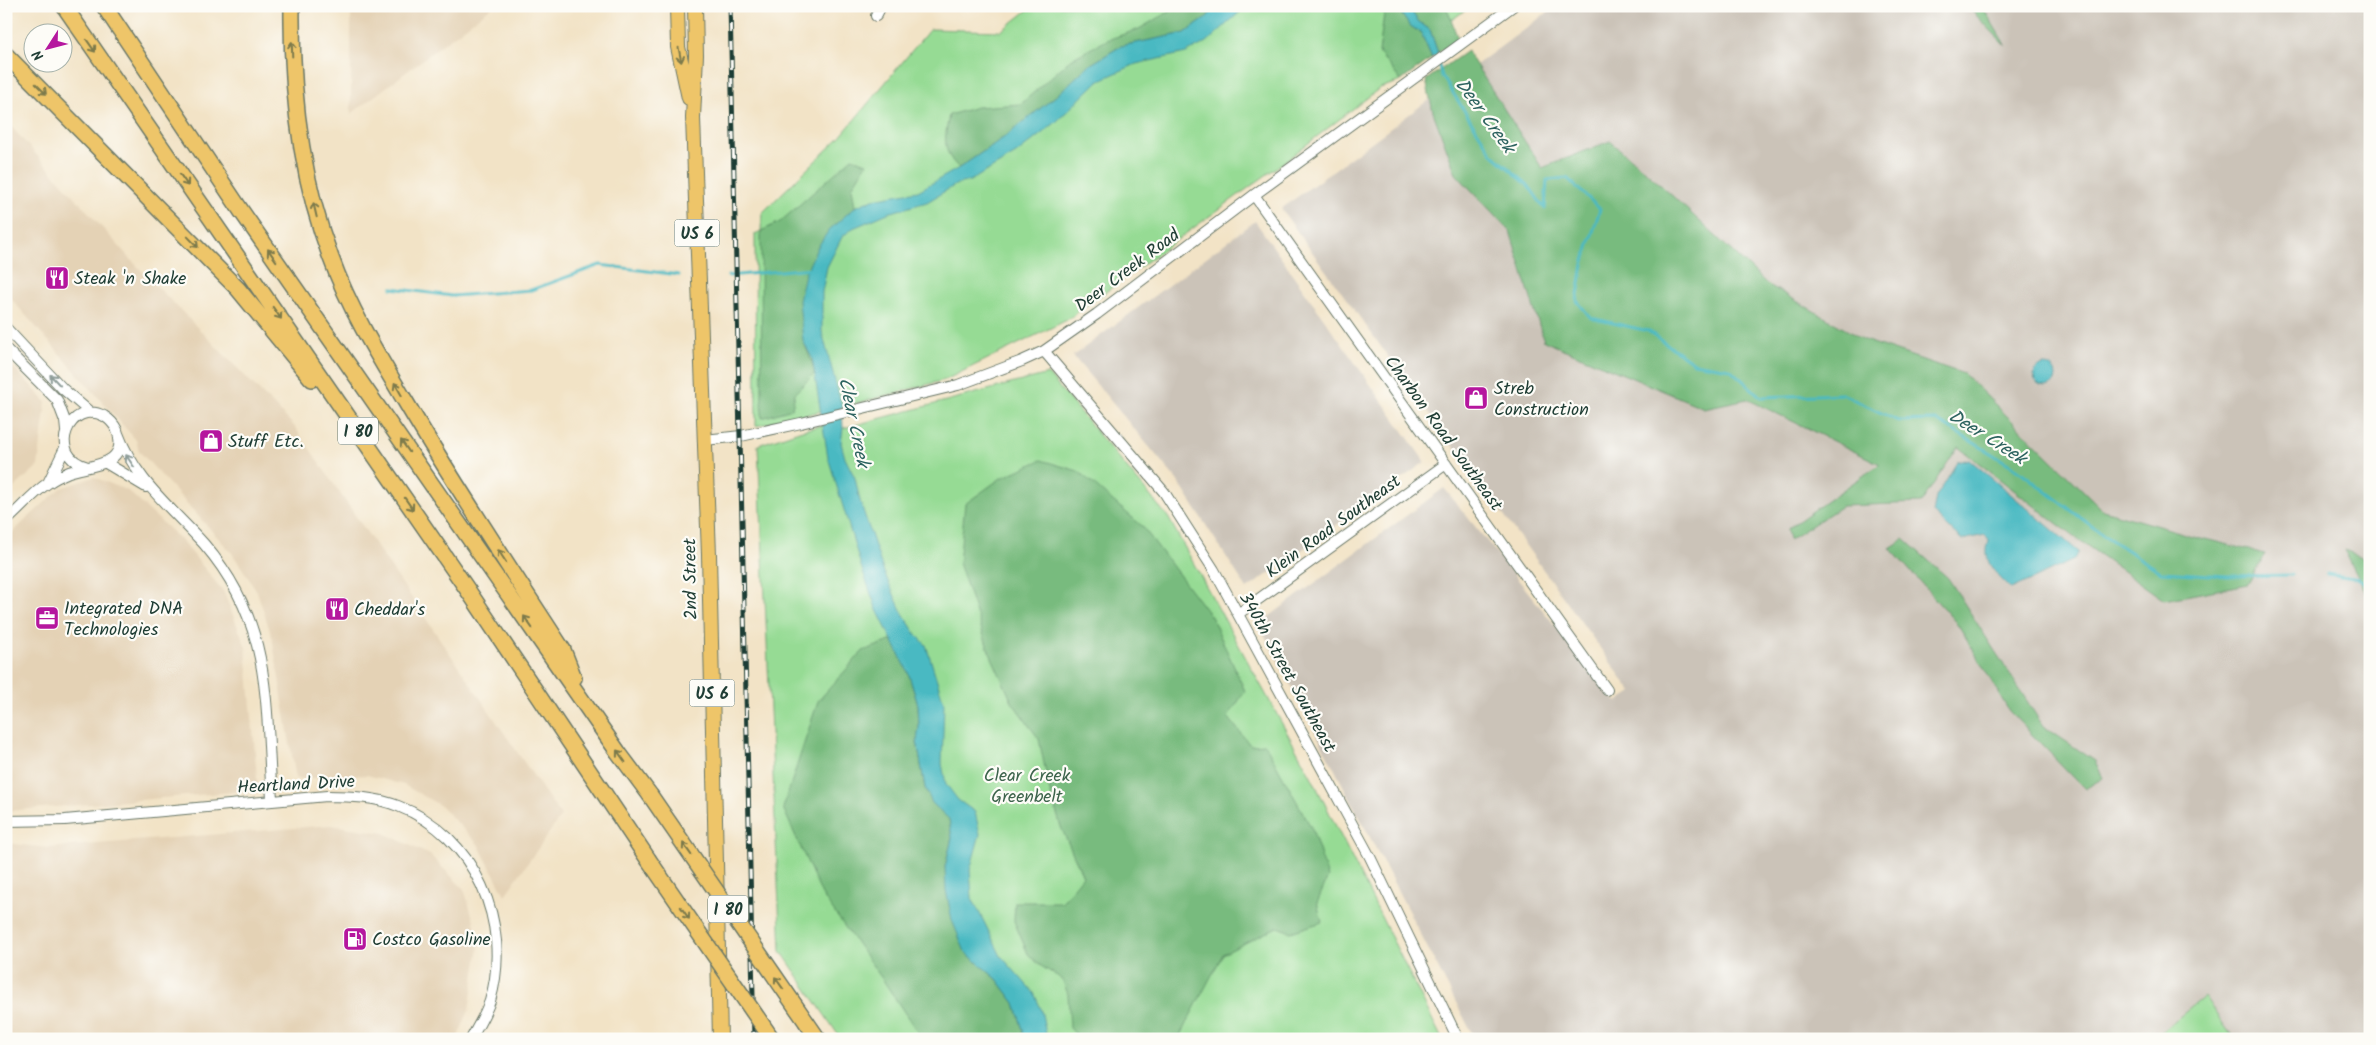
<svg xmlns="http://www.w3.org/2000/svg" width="2376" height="1045" font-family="Kalam,sans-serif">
<rect width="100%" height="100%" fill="#fdfcf7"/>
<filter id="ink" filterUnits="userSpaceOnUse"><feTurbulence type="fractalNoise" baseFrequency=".02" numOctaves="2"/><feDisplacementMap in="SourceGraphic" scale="10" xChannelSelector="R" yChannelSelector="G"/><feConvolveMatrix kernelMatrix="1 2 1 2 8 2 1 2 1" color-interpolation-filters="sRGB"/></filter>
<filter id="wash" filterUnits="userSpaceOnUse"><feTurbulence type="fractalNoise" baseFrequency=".0096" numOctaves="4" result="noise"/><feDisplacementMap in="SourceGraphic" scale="20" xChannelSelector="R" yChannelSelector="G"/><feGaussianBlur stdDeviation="1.12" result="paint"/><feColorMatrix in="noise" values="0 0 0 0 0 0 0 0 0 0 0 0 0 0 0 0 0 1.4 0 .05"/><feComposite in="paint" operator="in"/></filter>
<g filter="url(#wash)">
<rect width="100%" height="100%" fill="#f2e3c6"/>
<path fill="#e4d2b5" d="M351 6H493L351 114Z
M6 121 135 264 294 426 561 816 505 895 478 844 441 806 404 785 367 775 296 779 272 637 257 591 232 553 139 451 136 440 6 293Z
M6 359 46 402 38 466 6 495Z
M94 477 128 491 183 542 223 591 246 647 258 790 6 811V538L61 488Z
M331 825 384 833 430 855 464 889 480 941 469 1010 457 1039H6V843L48 848Z"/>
<path fill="#cbc3b8" d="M1556 6H2370V1039H2234L2204 997 2152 1039H1475L1259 624 1444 488 1617 702 1632 692 1281 209Z
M1255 221 1425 462 1247 589 1177 480 1073 356Z"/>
<path fill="#96db94" stroke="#5a8c64" d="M1033 6H1471L1389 65 1401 81 1380 88 1284 162 1067 320 945 380 842 407 839 397 821 402 822 411 756 426 755 234 761 231 762 213 840 137 930 29 1001 31Z
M1048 374 1168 517 1311 776 1442 1039H841L781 951 758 445 802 430 824 425 825 433Z
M2204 997 2234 1039H2152Z"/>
<path fill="#78bb7e" stroke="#4c7c59" d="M1179 6H1217L1205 19 1185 33 1121 46 1088 66 1057 95 1006 136 959 168C941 151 945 137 949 115L977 107 1021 104 1071 59 1107 40 1139 29Z
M1385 6H1396L1409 25 1421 33 1432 58 1401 81 1379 53Z
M1408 6H1446L1458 39 1438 53 1430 30 1418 21Z
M1967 6H1982L2006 46Z
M1467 51 1542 168 1610 141 1650 175 1767 284 1864 340 1964 374 2103 510 2193 536 2265 554 2248 584 2164 600 2072 535 1958 447 1921 503 1842 506 1789 540 1787 529 1880 464 1747 399 1704 408 1544 341 1510 231 1456 174 1433 112 1426 80Z
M852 158 867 163 852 187 855 207 829 230 803 331C803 347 812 358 815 373L795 393 792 409 762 418 761 231 780 222Z
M1041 460 1078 471 1142 526 1212 618 1245 691 1228 717 1250 745 1265 744 1312 829 1328 877 1317 903 1322 922 1291 932 1277 927 1223 954 1178 1039H1080L1070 1028 1068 994 1062 979 1041 966 1028 954 1014 921 1015 902H1062L1083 876 1061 827 1049 788 1039 739 1012 702 989 651 959 563 965 504 1001 478Z
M1904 539 1948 578 2043 726 2095 761 2103 778 2085 789 2009 711 1959 626 1890 548Z
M2344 550 2370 560V600Z
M893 640 908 672 918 705 919 726 917 741 925 788 933 803 949 818 952 838 945 867 965 952 997 979 1015 1003 1023 1030V1039H922L883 980 822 895 783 808 818 701 863 651Z"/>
<path fill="#4ab9c2" stroke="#347b7b" d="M1217 6H1250L1241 11 1207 42 1186 53 1136 64 1098 81 1055 123 1016 154 970 181 957 184 927 202 888 213 853 228 842 237 827 267 822 292V332L842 407 843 428 841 443 845 458 855 478 860 501 883 570 901 610 915 633 926 645 944 703 942 764 946 784 958 800 975 812 980 834 970 870 972 898 1001 956 1034 993 1041 1009 1047 1039H1023V1030L1015 1003 997 979 965 952 952 920 946 890 945 867 952 838 949 819 932 803 925 788 917 741 919 726 918 705 908 672 876 608 861 566 828 457 812 358 803 341 799 301 805 274 817 248 829 230 855 207 873 199 918 191 959 168 1006 136 1057 95 1088 66 1121 46 1185 33 1205 19Z
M1396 6H1408L1418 21 1430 30 1438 53 1432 58 1421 33 1409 25Z
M2034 376a11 11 0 1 1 22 0a11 11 0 1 1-22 0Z
M1969 459 2079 552 2074 560 2011 589C1997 574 1981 563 1989 541L1985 535 1962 540 1933 513 1936 497 1957 462Z"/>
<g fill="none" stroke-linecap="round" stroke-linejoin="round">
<path stroke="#4ab9c2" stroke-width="3" d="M1434 51 1442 76 1493 155 1528 185 1545 209 1547 180 1567 178 1600 209 1583 264 1577 301 1591 318 1648 331 1694 363 1730 369 1761 397 1842 394 1898 421 1936 420 2017 469 2102 534 2161 572 2227 576 2292 575
M728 276 812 268
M392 288 452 296 531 290 600 265 679 275
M2327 574 2359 579 2370 586"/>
</g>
</g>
<g filter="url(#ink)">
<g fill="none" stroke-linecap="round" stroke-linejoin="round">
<defs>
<path id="minor" d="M876 16 881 6
M1254 195 1607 690
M6 328 63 389 91 413
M6 349 57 400 65 421 66 431
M1044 351 1164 492 1214 570 1370 857 1458 1039
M117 431C136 482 169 505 204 544 273 624 265 701 272 799
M705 440 741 436 801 423 958 385 1022 361 1044 351 1097 314 1254 195 1513 6
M106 463 146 487
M48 483 65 448
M6 521C20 509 33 493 48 483 54 479 62 475 69 472 90 465 130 466 117 430 114 424 109 419 104 416 70 398 44 456 88 467
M1238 614 1446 464
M6 821 65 820 327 796C351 796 375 797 398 806 475 835 513 924 490 1001 485 1015 478 1026 471 1039"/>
<path id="major" d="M677 6 678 47 689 98
M695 6 696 55 693 118 709 555 720 1039"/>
<path id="highway" d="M64 6 465 586 648 859
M104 6 242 212 618 752 650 795
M292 6C291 91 301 179 331 258 349 308 377 354 404 399 454 484 509 567 563 650L574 678
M6 55 238 289 312 379
M807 1023 818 1039"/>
</defs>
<use href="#minor" stroke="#697767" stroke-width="12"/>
<use href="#major" stroke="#697767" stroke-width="16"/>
<use href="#highway" stroke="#697767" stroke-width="18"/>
<use href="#minor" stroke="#fff" stroke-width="10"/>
<use href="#major" stroke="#eec569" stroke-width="14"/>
<use href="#highway" stroke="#eec569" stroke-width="15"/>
<defs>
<path id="rail" d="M730 6 754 1039"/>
</defs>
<use href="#rail" stroke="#1f3d34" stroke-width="5"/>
<use href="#rail" stroke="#fdfcf7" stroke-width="3" stroke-dasharray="9" stroke-linecap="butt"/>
<defs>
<path id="highway-bridge" d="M650 795 807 1023
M648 859 772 1039"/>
</defs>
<use href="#highway-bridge" stroke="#697767" stroke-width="18" stroke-linecap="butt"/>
<use href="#highway-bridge" stroke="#eec569" stroke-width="15"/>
</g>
<defs><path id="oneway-shaft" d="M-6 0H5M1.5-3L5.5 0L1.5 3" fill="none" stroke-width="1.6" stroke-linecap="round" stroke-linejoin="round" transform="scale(1.25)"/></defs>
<g stroke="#7c7a4c">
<use href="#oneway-shaft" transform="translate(91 46) rotate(55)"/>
<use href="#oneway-shaft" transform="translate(292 49) rotate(-92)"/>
<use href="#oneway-shaft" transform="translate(680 55) rotate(79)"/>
<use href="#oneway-shaft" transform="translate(41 89) rotate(45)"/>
<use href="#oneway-shaft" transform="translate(184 180) rotate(55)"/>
<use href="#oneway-shaft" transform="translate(315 210) rotate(-103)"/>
<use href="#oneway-shaft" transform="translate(193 242) rotate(46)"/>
<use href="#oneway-shaft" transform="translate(272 255) rotate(-125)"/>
<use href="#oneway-shaft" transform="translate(277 313) rotate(55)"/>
<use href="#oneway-shaft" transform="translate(398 389) rotate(-120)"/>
<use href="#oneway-shaft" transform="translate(405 446) rotate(-125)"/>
<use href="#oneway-shaft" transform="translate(409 504) rotate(55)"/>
<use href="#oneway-shaft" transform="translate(502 556) rotate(-123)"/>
<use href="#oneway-shaft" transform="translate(528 622) rotate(-125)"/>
<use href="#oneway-shaft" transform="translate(621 756) rotate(-126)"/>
<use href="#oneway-shaft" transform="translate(687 849) rotate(-125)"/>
<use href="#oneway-shaft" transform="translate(685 913) rotate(55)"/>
<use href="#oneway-shaft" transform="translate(779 983) rotate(-125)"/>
</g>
<g stroke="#8f9e9a">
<use href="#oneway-shaft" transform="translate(55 380) rotate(-133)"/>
<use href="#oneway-shaft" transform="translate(130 461) rotate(-124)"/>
</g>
</g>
<defs>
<symbol id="restaurant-square" viewBox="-11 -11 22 22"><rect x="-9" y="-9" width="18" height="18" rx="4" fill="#b5179e" stroke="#fdfcf7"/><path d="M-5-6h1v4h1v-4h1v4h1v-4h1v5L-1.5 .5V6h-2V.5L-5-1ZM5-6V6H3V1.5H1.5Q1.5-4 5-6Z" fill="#fff"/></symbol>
<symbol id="shop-square" viewBox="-11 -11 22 22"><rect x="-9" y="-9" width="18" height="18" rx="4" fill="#b5179e" stroke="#fdfcf7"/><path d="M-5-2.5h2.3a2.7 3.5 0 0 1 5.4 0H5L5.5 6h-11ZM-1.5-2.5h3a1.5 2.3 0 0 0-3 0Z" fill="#fff"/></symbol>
<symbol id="office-square" viewBox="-11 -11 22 22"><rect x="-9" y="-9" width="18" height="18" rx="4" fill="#b5179e" stroke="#fdfcf7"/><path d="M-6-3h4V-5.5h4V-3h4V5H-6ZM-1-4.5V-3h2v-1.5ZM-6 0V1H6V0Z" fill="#fff"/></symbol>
<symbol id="fuel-square" viewBox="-11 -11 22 22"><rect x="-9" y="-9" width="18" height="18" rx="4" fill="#b5179e" stroke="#fdfcf7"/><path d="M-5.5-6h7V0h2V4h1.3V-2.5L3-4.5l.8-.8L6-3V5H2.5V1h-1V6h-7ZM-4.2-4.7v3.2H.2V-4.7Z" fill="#fff"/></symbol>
</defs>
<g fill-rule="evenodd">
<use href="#restaurant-square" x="43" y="264" width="28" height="28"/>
<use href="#shop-square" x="1462" y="384" width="28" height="28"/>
<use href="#shop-square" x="197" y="427" width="28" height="28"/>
<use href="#restaurant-square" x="323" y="595" width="28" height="28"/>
<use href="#office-square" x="33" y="604" width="28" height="28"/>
<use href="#fuel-square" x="341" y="925" width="28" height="28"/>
</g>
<g text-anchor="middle" stroke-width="4.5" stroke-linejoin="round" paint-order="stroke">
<g fill="#fdfcf7" stroke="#62766e" stroke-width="1">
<rect x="674.5" y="219.5" width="45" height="27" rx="4"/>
<rect x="338" y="417.5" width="40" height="27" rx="4"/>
<rect x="689.5" y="679.5" width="45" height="27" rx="4"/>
<rect x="708" y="895.5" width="40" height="27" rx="4"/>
</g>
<g font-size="16" font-weight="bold" fill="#1f3d34">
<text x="697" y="239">US 6</text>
<text x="358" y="437">I 80</text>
<text x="712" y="699">US 6</text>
<text x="728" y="915">I 80</text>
</g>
<g font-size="18" fill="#1f3d34" stroke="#fdfcf7">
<text transform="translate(1127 270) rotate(-37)" y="6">Deer Creek Road</text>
<text transform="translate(1444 433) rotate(54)" y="6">Charbon Road Southeast</text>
<text transform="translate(1333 526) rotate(-36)" y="6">Klein Road Southeast</text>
<text transform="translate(690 579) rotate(-91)" y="6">2nd Street</text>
<text transform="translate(1288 672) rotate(61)" y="6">340th Street Southeast</text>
<text transform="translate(296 784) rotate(-3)" y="6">Heartland Drive</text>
</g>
<g font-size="18" fill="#1f3d34" stroke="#fdfcf7" text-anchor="start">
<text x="74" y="284">Steak 'n Shake</text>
<text x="1494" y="394">Streb<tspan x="1494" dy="21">Construction</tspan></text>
<text x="228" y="447">Stuff Etc.</text>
<text x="64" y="614">Integrated DNA<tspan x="64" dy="21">Technologies</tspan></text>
<text x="354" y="615">Cheddar's</text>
<text x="372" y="945">Costco Gasoline</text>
</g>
<g font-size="18" fill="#3d644c" stroke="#fdfcf7">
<text x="1027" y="781">Clear Creek<tspan x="1027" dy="21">Greenbelt</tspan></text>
</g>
<g font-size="19" font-style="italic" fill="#2c625f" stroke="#fdfcf7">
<text transform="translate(1486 115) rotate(54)" y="7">Deer Creek</text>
<text transform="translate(855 422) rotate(78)" y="7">Clear Creek</text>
<text transform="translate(1988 436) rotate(32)" y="7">Deer Creek</text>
</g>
</g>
<rect width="2376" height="1045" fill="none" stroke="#fdfcf7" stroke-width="25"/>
<g transform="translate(48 48) rotate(234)"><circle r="24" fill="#fdfcf7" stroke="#a4b0a9"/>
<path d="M0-4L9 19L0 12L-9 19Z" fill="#b5179e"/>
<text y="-8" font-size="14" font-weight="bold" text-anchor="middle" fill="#1f3d34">N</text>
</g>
</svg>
